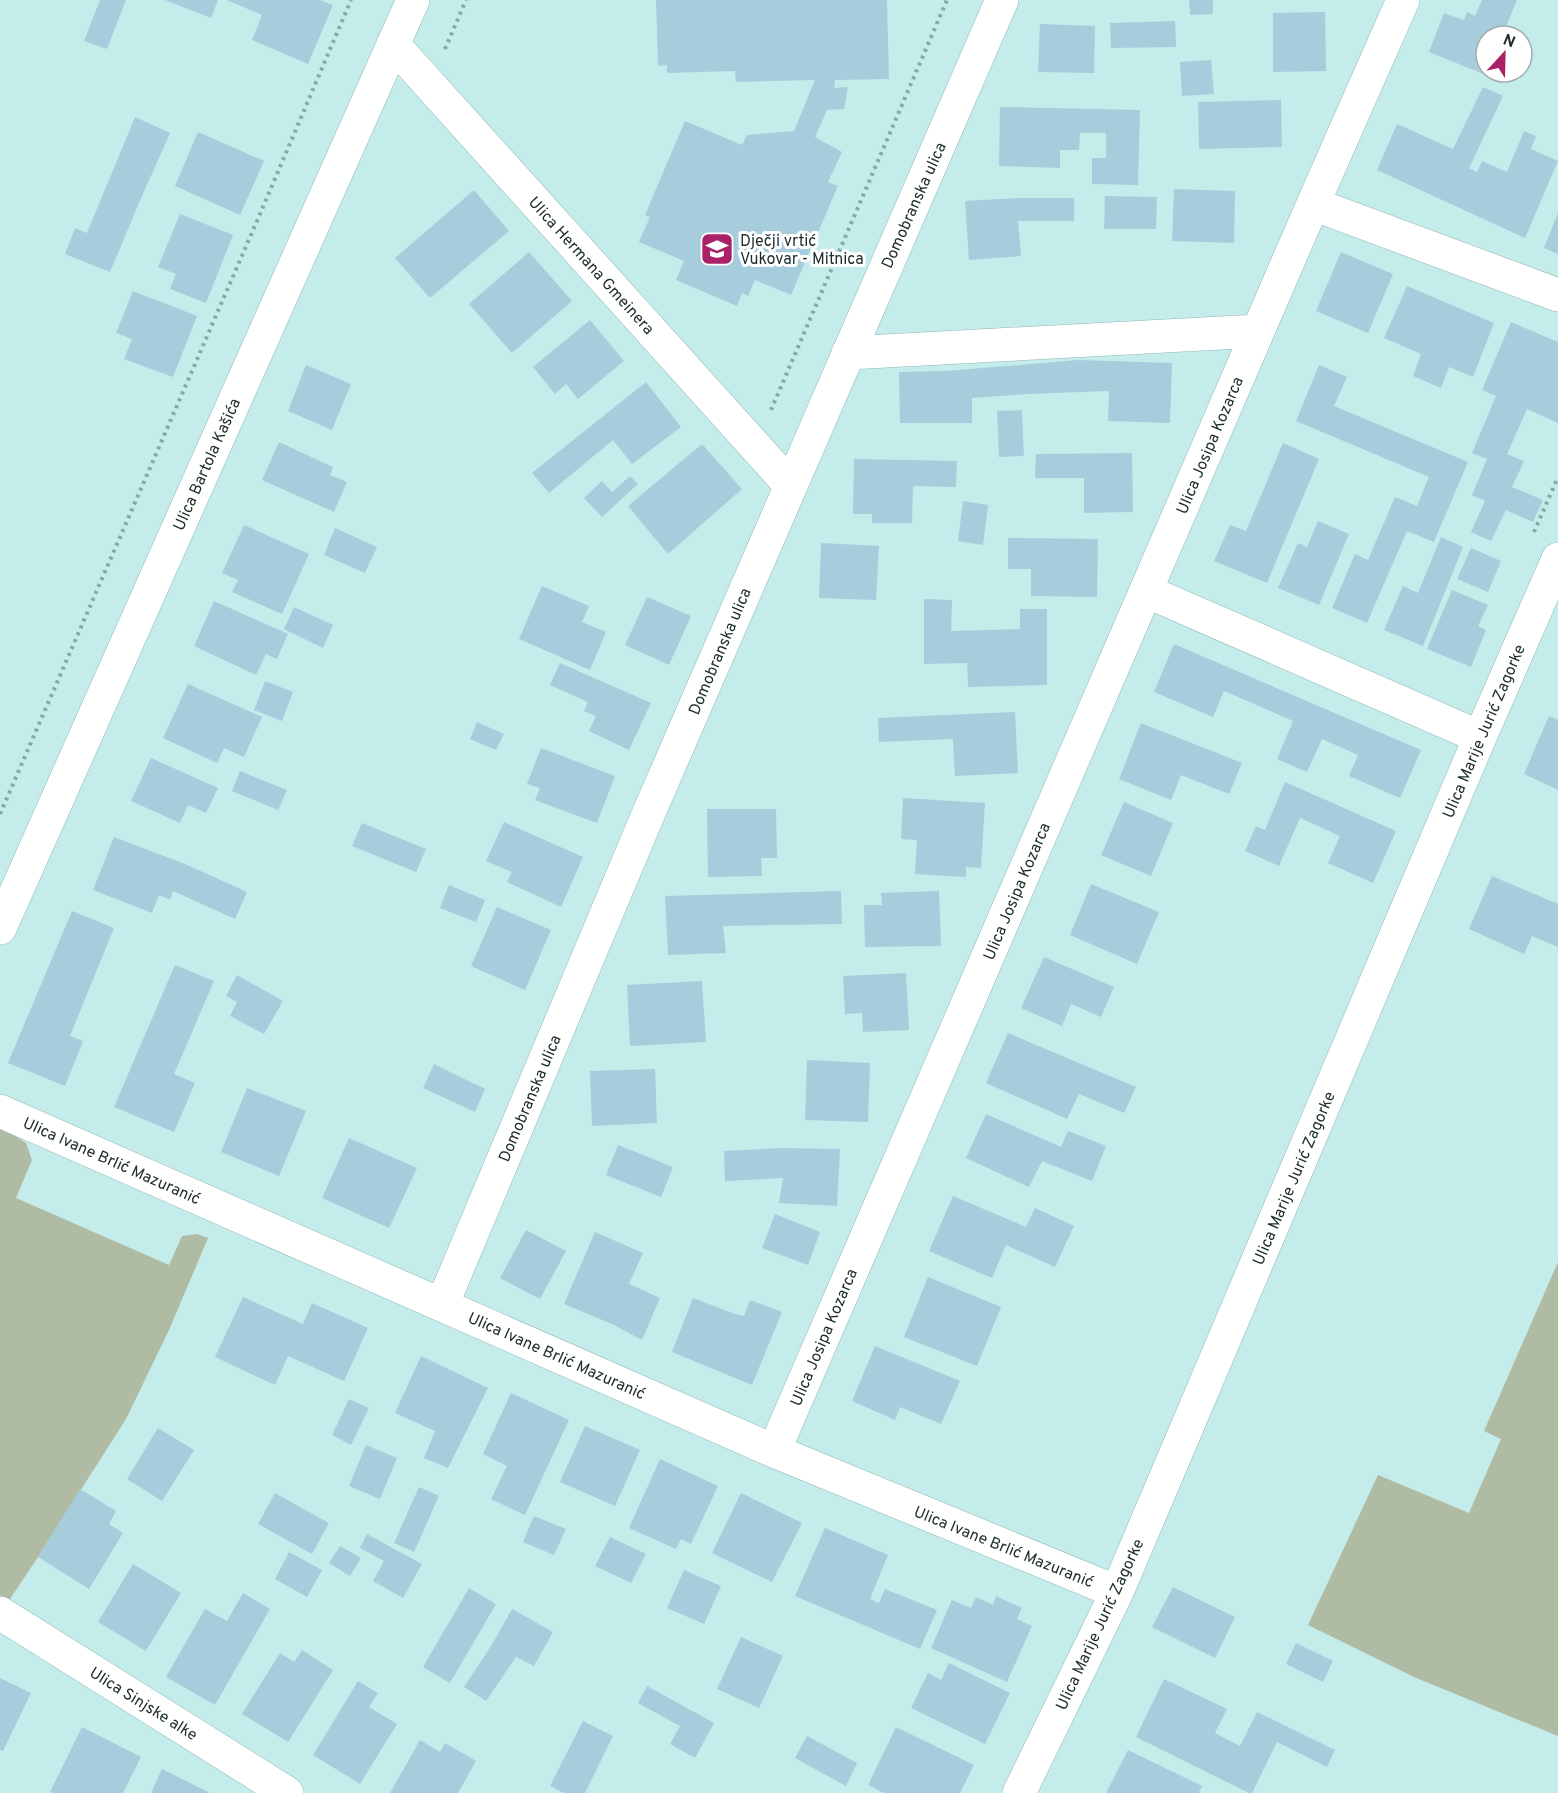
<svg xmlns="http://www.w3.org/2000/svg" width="1558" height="1793" font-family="Overpass,sans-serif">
<rect width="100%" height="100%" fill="#c4ecea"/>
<path fill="#b0bba4" d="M0 1128 6 1130 26 1143 32 1160 16 1198 169 1265 182 1236 197 1234 208 1238 169 1330 126 1419 38 1557 4 1608 0 1605Z
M1558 1262V1736L1414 1677 1308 1625 1378 1475 1469 1513 1501 1439 1484 1431Z"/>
<path fill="#a7cddd" d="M100 0H126L107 49 84 41Z
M165 0H218L211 18Z
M227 0H320L333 5 308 64 252 40 262 15Z
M656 0H887L889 79 835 80 834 88 848 87 844 109 827 110 815 137 842 152 828 182 838 186 791 295 755 280 748 296 742 293 737 306 676 280 684 261 639 242 650 217 645 215 685 121 742 145 747 135 794 131 815 80 736 82 735 71 667 73V65L658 66Z
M1189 0H1213V14L1190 15Z
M1482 0H1517L1502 36H1486V75L1429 52 1444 13 1464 20 1467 12 1475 16Z
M1325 12 1326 71 1273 72V13Z
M1175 21 1176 47 1111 48 1110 23Z
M1040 24 1095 26 1094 73 1038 72Z
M1211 60 1214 94 1182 96 1180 62Z
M1483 87 1503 96 1469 168 1477 172 1482 161 1507 172 1524 131 1536 136 1531 149 1558 161 1525 238 1377 170 1397 124 1453 149Z
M1281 100 1282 147 1199 149 1198 102Z
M1000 107 1140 110 1138 185 1092 184V158H1106V133H1080L1079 150H1060V168L999 166Z
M135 117 170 133 139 203 110 272 65 254 75 228 87 233Z
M198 132 264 161 240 215 175 186Z
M1174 189 1235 191 1234 243 1172 241Z
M474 190 509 231 430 298 395 258Z
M1105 196 1157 197 1156 229H1104Z
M1018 198H1074V221H1018L1021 256 969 260 965 201Z
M1558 213V254L1544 248Z
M180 214 233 235 206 303 170 289 176 274 158 267Z
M529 252 572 301 512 353 469 304Z
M1341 252 1393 274 1368 333 1316 311Z
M1407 286 1494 323 1473 377 1449 367 1441 388 1413 376 1421 354 1384 338Z
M133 291 197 316 173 377 124 359 132 339 116 333Z
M590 320 624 361 578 399 566 384 555 394 533 367Z
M1511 322 1558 342V423L1527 409 1507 454 1524 461 1512 487 1543 500 1533 522 1506 510 1491 541 1471 532 1485 501 1472 495 1487 459 1472 453 1496 396 1482 390Z
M1078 360 1172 363 1170 423 1108 421 1109 391 1027 394 972 398V423H900L899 372 946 371Z
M306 365 351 384 332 430 288 411Z
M1319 365 1347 377 1334 406 1468 462 1434 542 1407 531 1367 623 1332 608 1355 554 1368 560 1395 497 1417 506 1429 477 1296 421Z
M646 382 681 427 632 464 613 440 549 493 532 473Z
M1022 410 1024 456 999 457 997 411Z
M279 442 333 467 330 475 347 482 334 512 262 480Z
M1283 443 1319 459 1267 583 1214 561 1230 525 1246 531Z
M702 444 742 489 668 554 628 506Z
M1132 453 1133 512 1084 513V478H1035L1036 454Z
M854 459 957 461 956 487 913 486 912 523H872V514H853Z
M630 476 638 484 602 517 584 498 602 481 612 492Z
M963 501 988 505 983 545 958 541Z
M1318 521 1349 534 1319 605 1278 588 1298 543 1307 547Z
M244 525 309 554 282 614 232 592 238 580 222 573Z
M335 528 377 547 365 573 324 555Z
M1441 537 1463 547 1423 646 1384 630 1403 586 1418 593Z
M1008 538 1098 539 1097 597 1031 596V569H1008Z
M821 543 879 546 876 600 819 598Z
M1471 548 1501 561 1488 592 1457 579Z
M542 586 589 606 582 622 606 632 590 670 519 639Z
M1452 590 1488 605 1478 626 1486 630 1471 667 1427 649Z
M647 597 691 616 669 665 625 645Z
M924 599 952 600 951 631 1020 629V609H1047V685L968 687 967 663 924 664Z
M214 601 288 634 277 659 266 654 256 675 194 646Z
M294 607 333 625 323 648 284 629Z
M1174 644 1421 750 1400 798 1349 776 1358 755 1322 739 1307 772 1277 759 1293 721 1224 691 1213 717 1154 692Z
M560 663 651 703 629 750 589 731 596 716 584 711 588 702 550 685Z
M265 681 293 692 282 721 254 710Z
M188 684 262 717 244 757 224 748 217 763 163 738Z
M1015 712 1018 773 955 776 953 739 879 742 878 718Z
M1549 716 1558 720V790L1524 774Z
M477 722 504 734 496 750 470 739Z
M1141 723 1242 763 1229 794 1181 775 1171 800 1119 779Z
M541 748 615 776 597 823 535 800 540 788 527 784Z
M151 758 218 788 206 813 188 805 180 823 131 801Z
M240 771 287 790 278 810 232 791Z
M1285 782 1396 831 1373 883 1328 863 1340 836 1300 818 1279 866 1245 851 1256 826 1265 830Z
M903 798 985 803 981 868 966 867V877L915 874 917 840 901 839Z
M1124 802 1173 823 1151 876 1101 855Z
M707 809H776L777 858H761L762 876 708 877Z
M504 822 583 857 561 907 507 882 512 872 486 861Z
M362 823 426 849 416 872 352 846Z
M114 837 185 864 247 892 235 919 173 891 170 900 159 895 152 913 93 890Z
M1492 876 1558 904V947L1532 936 1524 954 1469 929Z
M1091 884 1159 912 1137 964 1070 935Z
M449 885 485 900 476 922 440 908Z
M841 891 842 924 723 926 726 953 668 955 665 896Z
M939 891 941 946 865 947 864 905H882L881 893Z
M497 907 551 930 525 990 471 966Z
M72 911 114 928 70 1036 83 1041 65 1086 8 1063Z
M1044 957 1114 987 1101 1017 1071 1004 1062 1026 1021 1008Z
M175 965 214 981 174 1074 195 1083 174 1132 114 1107Z
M906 973 909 1030 863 1032 862 1013 845 1014 843 976Z
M237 975 283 1001 264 1034 230 1016 237 1002 226 996Z
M702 981 706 1042 630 1046 627 985Z
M1008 1033 1136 1087 1124 1113 1079 1094 1067 1119 986 1083Z
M807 1060 870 1063 868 1122 805 1120Z
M434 1064 485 1089 475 1112 423 1088Z
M655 1069 657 1123 592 1126 590 1071Z
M247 1088 306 1111 279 1176 221 1152Z
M986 1114 1061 1147 1068 1131 1106 1146 1092 1181 1042 1161 1029 1187 966 1158Z
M349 1138 417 1168 389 1228 322 1198Z
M618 1145 673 1167 661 1197 606 1175Z
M781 1148 840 1149 837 1206 779 1203 783 1178 725 1181 724 1151Z
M953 1196 1026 1227 1035 1208 1074 1226 1055 1267 1006 1245 992 1278 929 1251Z
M775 1214 820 1232 808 1265 762 1248Z
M526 1230 566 1251 540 1299 500 1278Z
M595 1232 643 1253 629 1284 660 1298 642 1340 612 1324 564 1304Z
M928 1277 1001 1307 977 1366 904 1337Z
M243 1297 303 1324 312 1303 368 1328 344 1381 288 1356 275 1385 215 1357Z
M693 1298 735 1314 744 1316 750 1300 782 1312 752 1385 672 1352Z
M875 1346 960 1381 941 1424 900 1407 895 1420 852 1401Z
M421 1356 488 1388 448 1468 424 1458 435 1431 395 1413Z
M511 1393 569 1420 525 1515 491 1499 507 1466 483 1454Z
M349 1399 369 1408 351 1445 332 1435Z
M585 1426 640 1450 615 1506 560 1482Z
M158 1428 194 1450 162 1501 127 1479Z
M366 1445 397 1458 380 1499 349 1486Z
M660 1459 718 1486 691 1544 681 1539 676 1549 629 1528Z
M419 1487 439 1496 414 1552 394 1543Z
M80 1489 116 1511 109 1524 123 1533 89 1589 38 1557Z
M275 1493 329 1523 312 1554 258 1524Z
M741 1493 802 1523 772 1582 712 1553Z
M534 1516 566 1529 554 1555 523 1542Z
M825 1528 888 1555 870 1599 879 1603 885 1589 937 1610 920 1649 795 1596Z
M367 1534 422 1564 403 1598 373 1581 384 1561 360 1548Z
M610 1537 646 1554 631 1583 595 1566Z
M340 1546 361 1558 350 1576 329 1563Z
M289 1552 322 1570 307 1597 275 1579Z
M133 1564 181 1593 146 1651 98 1622Z
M684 1570 721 1586 704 1624 667 1608Z
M1173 1587 1235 1617 1215 1658 1152 1627Z
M469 1588 496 1604 450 1683 423 1667Z
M243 1593 270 1609 215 1705 166 1677 205 1609 227 1621Z
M996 1596 1022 1608 1017 1619 1032 1626 1007 1682 931 1648 952 1600 971 1608 976 1597 993 1605Z
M512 1609 553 1632 534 1666 516 1657 486 1701 464 1687 493 1643Z
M741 1637 783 1656 759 1708 717 1689Z
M1296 1643 1333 1661 1323 1682 1286 1664Z
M302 1650 333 1670 288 1742 242 1714 280 1653 294 1662Z
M949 1663 1010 1693 985 1744 911 1708 928 1673 941 1680Z
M0 1678 31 1693 3 1751 0 1750Z
M1164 1679 1227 1709 1215 1733 1240 1746 1257 1712 1335 1750 1327 1767 1277 1742 1252 1793H1249L1136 1737Z
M358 1681 378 1693 369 1707 397 1724 360 1784 313 1755Z
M647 1686 714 1723 695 1758 670 1744 680 1726 638 1703Z
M583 1721 613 1736 585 1793H564L550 1786Z
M82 1727 141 1757 123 1793H53L50 1792Z
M896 1727 974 1765 960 1793H884L868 1785Z
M807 1736 857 1763 846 1786 795 1758Z
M420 1740 440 1752 445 1743 476 1761 458 1793H390Z
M1128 1750 1202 1786 1199 1793H1106Z
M162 1769 210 1793H151Z"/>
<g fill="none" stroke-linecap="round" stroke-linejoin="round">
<defs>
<path id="minor" d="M393 44 790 485
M1313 204 1558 295
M848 353 1258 331
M1146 591 1480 737
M0 928 413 0
M0 1111 774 1451 1117 1592
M442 1305 647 817 1002 0
M774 1451 1313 204 1403 0
M0 1613 287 1793
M1019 1793 1117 1592 1480 737 1558 559"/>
</defs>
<use href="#minor" stroke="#91b8b6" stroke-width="34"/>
<path stroke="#87a6a4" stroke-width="4" stroke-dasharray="3 4.5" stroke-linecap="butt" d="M445 49 466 0
M771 410 947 0
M1534 532 1558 477
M0 814 257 221 351 0"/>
<use href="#minor" stroke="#fff" stroke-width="33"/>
</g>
<defs>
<symbol id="school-square" viewBox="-11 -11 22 22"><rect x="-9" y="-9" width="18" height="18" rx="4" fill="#a92269" stroke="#fff"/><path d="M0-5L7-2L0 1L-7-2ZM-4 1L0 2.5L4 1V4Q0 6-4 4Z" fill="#fff"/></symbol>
</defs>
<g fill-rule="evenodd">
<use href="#school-square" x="698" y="230" width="38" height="38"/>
</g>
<g text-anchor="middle" stroke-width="6" stroke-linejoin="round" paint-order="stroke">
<g font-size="16" fill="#1d2c2c" stroke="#fff">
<text transform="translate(913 205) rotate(-66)" y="6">Domobranska ulica</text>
<text transform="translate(592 265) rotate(48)" y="6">Ulica Hermana Gmeinera</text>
<text transform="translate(1209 445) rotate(-67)" y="6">Ulica Josipa Kozarca</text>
<text transform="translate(206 464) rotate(-66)" y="6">Ulica Bartola Kašića</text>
<text transform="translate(719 651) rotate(-67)" y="6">Domobranska ulica</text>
<text transform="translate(1483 731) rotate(-67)" y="6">Ulica Marije Jurić Zagorke</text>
<text transform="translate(1016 891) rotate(-67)" y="6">Ulica Josipa Kozarca</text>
<text transform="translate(529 1098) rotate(-67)" y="6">Domobranska ulica</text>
<text transform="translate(112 1160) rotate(24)" y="6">Ulica Ivane Brlić Mazuranić</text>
<text transform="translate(1293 1178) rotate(-67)" y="6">Ulica Marije Jurić Zagorke</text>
<text transform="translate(823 1337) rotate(-67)" y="6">Ulica Josipa Kozarca</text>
<text transform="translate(557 1355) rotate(24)" y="6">Ulica Ivane Brlić Mazuranić</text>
<text transform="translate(1004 1546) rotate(22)" y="6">Ulica Ivane Brlić Mazuranić</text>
<text transform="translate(1099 1624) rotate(-65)" y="6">Ulica Marije Jurić Zagorke</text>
<text transform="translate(144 1703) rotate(32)" y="6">Ulica Sinjske alke</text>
</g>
<g font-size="16" fill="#1d2c2c" stroke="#fff" text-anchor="start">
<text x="740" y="246">Dječji vrtić<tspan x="740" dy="18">Vukovar - Mitnica</tspan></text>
</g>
</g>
<g transform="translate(1504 54) rotate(22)"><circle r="28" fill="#ffffff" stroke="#a5abab" stroke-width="1.5"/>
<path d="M0-4.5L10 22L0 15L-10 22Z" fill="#a92269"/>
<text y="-9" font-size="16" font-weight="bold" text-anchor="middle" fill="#1d2c2c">N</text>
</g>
</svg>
